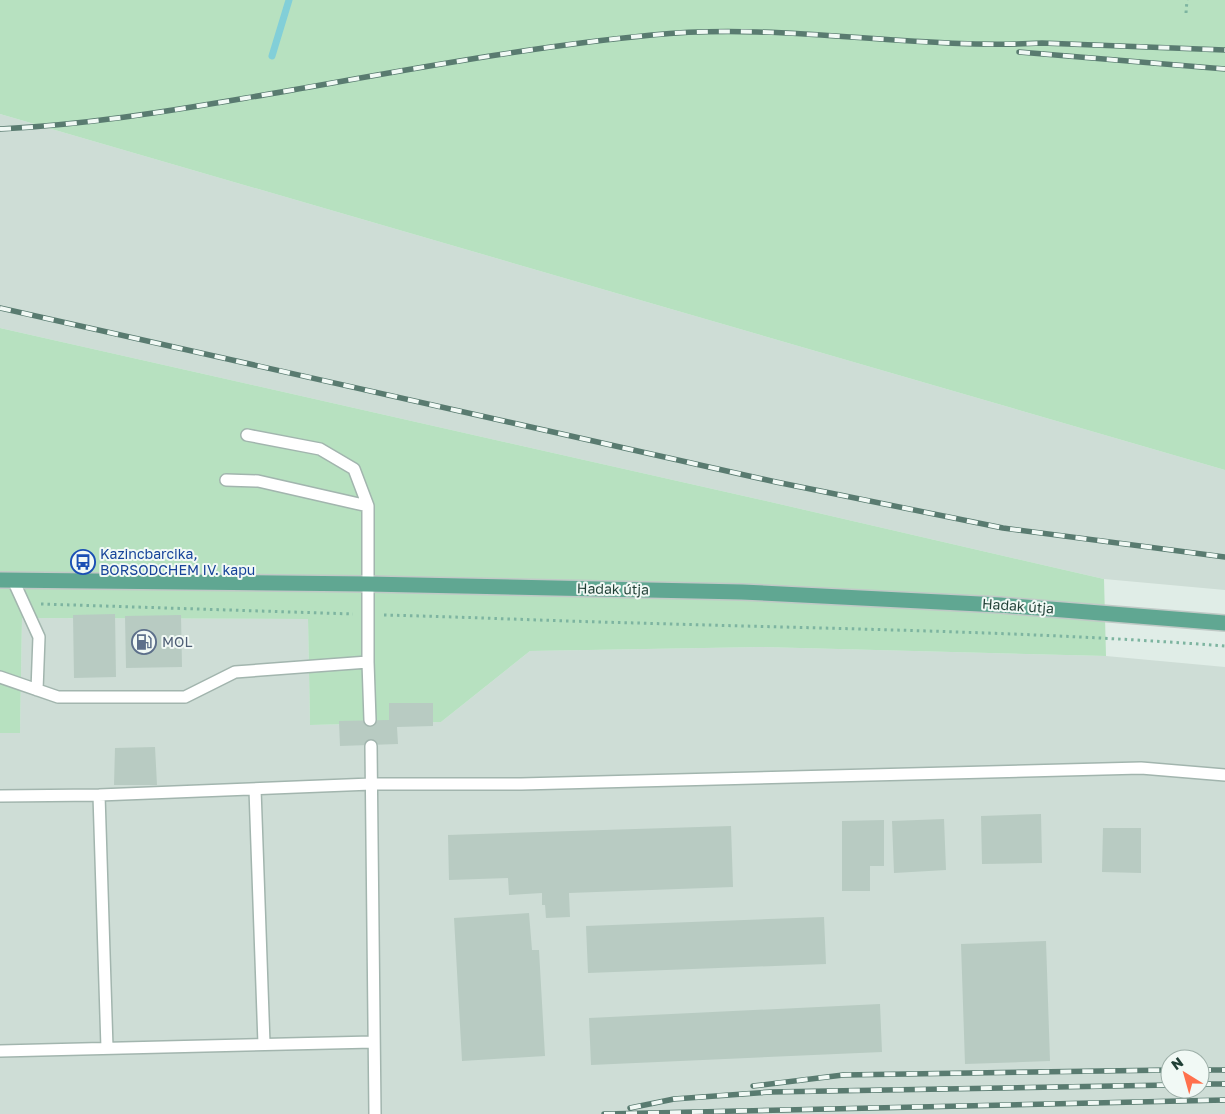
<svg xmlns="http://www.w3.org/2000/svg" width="1225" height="1114" font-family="'Golos Text',sans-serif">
<rect width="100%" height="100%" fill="#e0ede7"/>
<path fill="#ceddd6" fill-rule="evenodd" d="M0 114 1225 470V590L1104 579 775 503 0 328Z
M22 618 308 619 310 725 441 722 530 651 762 647 1106 656 1225 667V1114H0V733L20 732ZM1170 1059H1200V1089H1170Z"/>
<path fill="#b7e1c0" d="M0 0H1225V470L0 114Z
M0 328 775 503 1104 579 1106 656 762 647 530 651 441 722 310 725 308 619 22 618 20 733H0Z"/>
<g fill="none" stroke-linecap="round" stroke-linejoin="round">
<path stroke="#82cfd8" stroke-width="7" d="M272 56 289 0"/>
</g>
<path fill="#b8cbc2" d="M115 614 116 677 74 678 73 615Z
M181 615 182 667 126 668 125 616Z
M389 703H433V726L397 727 398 744 340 746 339 721 389 720Z
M155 747 157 785H114L115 748Z
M1041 814 1042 863 982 864 981 816Z
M944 819 946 870 894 873 892 821Z
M884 820V866H870V891H842V821Z
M731 826 733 887 569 893 570 917 546 918 545 905H542V893L509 895 508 878 449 880 448 835Z
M1103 828H1141V873L1102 872Z
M529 913 532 950H539L545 1056 462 1061 454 918Z
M824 917 826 964 588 973 586 926Z
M1046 941 1050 1061 965 1064 961 944Z
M880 1004 882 1052 591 1065 589 1018Z"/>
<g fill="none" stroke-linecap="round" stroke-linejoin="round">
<defs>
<path id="lane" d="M247 435 320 449 354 469 368 506V662L370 720
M226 480 258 481 368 506
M13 580 39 637 37 690
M0 677 58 697H185L235 672 368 662
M371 746 375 1114
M255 789 264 1044
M99 795 107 1048
M0 796 99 795 371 784H521L1141 768 1225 775
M0 1051 373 1042"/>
<path id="primary" d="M0 580 368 584 742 592 1000 605 1225 623"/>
</defs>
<use href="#lane" stroke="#a2b5ae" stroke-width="14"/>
<use href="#primary" stroke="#c0c9c6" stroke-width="18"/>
<path stroke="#7db4a0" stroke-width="3" stroke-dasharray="2.5 4" stroke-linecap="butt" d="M1186 13 1187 0
M41 604 353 614
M384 615C468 617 553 621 637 623 833 629 1030 631 1225 646"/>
<use href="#lane" stroke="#fff" stroke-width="11"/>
<use href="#primary" stroke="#60a792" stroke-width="15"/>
<defs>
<path id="rail" d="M1019 52 1225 69
M0 129C83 125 164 112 246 98 381 75 516 48 652 35 782 22 912 50 1042 43L1225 50
M0 308 776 482 1003 528 1225 557
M1200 1070H1225
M1200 1084H1225
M753 1086 843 1075 1170 1070
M630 1108 674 1099 770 1092 1170 1085
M604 1114 1225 1100"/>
</defs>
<use href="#rail" stroke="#597b70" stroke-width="5.5"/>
<use href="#rail" stroke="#f1f9f5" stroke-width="4" stroke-dasharray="11" stroke-linecap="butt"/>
</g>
<defs>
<symbol id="bus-ring" viewBox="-11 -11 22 22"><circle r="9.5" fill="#f1f9f5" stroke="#1a4fb4" stroke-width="1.5"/><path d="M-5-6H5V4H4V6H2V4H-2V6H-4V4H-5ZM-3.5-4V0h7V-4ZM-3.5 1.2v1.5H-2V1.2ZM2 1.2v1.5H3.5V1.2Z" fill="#1a4fb4"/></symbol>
<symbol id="fuel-ring" viewBox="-11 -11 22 22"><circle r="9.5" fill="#f1f9f5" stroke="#5c6f8a" stroke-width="1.5"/><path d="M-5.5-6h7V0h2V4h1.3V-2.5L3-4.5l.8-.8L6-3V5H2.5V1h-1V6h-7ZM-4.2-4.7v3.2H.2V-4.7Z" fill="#5c6f8a"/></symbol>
</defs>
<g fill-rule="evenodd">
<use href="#bus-ring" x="69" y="548" width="28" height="28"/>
<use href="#fuel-ring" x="130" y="628" width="28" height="28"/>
</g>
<g text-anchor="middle" stroke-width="4" stroke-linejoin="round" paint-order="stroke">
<g font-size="14" fill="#164399" stroke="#f1f9f5" text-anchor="start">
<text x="100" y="559">Kazincbarcika,<tspan x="100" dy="16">BORSODCHEM IV. kapu</tspan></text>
</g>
<g font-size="14" fill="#1f3f35" stroke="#f1f9f5">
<text transform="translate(613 589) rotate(1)" y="5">Hadak útja</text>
<text transform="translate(1018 606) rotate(4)" y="5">Hadak útja</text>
</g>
<g font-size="14" fill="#4e5e75" stroke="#f1f9f5" text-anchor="start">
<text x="162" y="647">MOL</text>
</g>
</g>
<g transform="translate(1185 1074) rotate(323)"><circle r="24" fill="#f1f9f5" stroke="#9dafa8"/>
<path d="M0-4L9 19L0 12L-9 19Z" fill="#ff704c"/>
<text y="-8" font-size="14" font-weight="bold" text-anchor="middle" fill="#1f3f35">N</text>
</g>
</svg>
